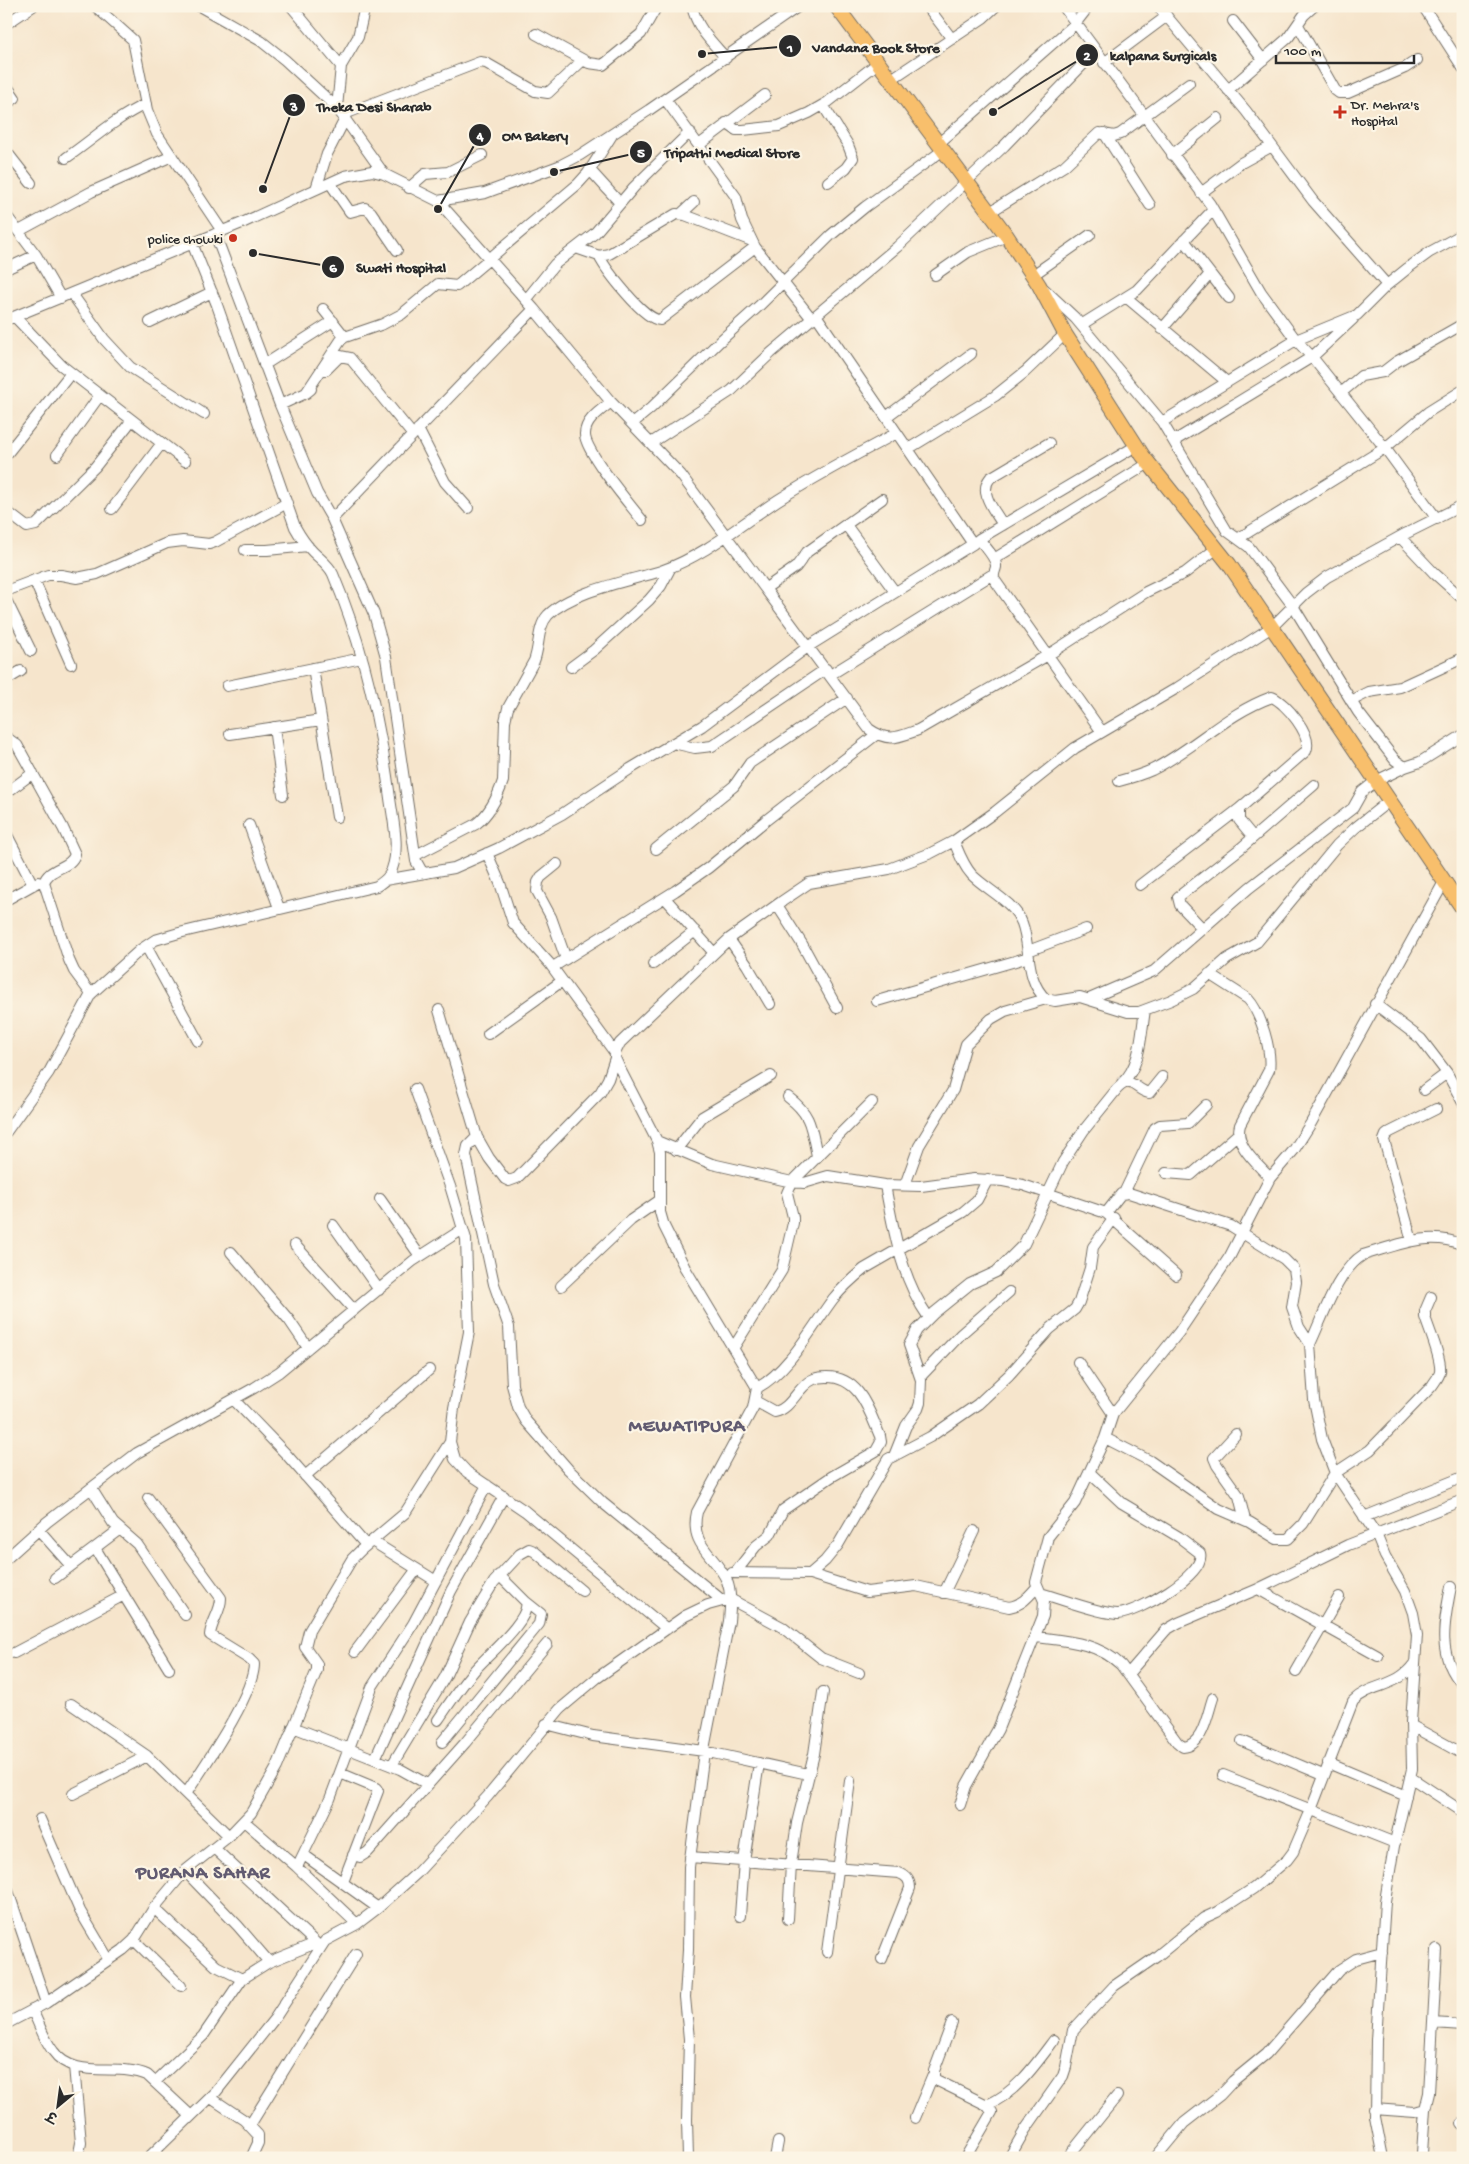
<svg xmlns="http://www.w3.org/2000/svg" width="1469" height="2164" font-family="'Gochi Hand','Playpen Sans Deva',sans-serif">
<rect width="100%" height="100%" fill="#fcf5e5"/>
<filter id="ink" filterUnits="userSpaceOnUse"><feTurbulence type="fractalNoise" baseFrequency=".02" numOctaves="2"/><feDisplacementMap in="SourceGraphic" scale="10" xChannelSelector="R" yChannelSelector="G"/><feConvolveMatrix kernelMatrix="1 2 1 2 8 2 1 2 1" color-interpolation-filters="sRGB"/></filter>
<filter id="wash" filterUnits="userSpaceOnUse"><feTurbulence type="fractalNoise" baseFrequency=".0096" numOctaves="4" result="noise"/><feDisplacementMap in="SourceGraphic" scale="20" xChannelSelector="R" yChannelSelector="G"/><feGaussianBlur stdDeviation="1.12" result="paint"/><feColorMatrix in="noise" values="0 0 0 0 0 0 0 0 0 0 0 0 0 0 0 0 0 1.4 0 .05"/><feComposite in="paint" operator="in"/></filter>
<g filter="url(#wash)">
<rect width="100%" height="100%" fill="#f6e5cc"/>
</g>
<g filter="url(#ink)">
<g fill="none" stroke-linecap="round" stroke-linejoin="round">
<defs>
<path id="minor" d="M95 6 133 40 147 110 157 134 222 231
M199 6 261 41 285 60 337 108 384 174
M291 6 341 66
M692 6C697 29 711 41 726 58
M927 6 952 39
M1063 6 1210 204 1261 292 1296 340 1312 357 1385 448 1437 519
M1158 6 1246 111 1313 201 1387 285
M1423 6 1463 68
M1233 21 1263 60
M6 24 33 6
M1298 25 1335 90 1339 93H1348L1405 68 1417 60
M536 34 589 63 603 65 641 34 657 6
M1104 63 1167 16
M890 80 983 18 996 6
M6 85 15 98 6 104
M1228 90 1288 38 1304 15 1314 6
M665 99 736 197 742 220 755 247 812 319
M823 105 848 145 853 158 846 168 828 182
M337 108 341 66 358 37 365 6
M342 115 480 62 486 63 535 91 548 93 583 60
M726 123 736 130H743L779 126 809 113 828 102 878 63
M1104 133 1150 205
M938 144 1075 24 1089 6
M699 145 765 95
M6 151 31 183
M1172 155 1218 118
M66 158C92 140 117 117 146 104
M590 170 620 203
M330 183 350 212 365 208 371 212 397 250
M409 188 425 174 448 172 482 155
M316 189 327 154 345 119
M1201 193 1241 163 1272 146
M438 201 534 309 611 402 681 475 869 729C889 743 898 737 918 730L1048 655 1146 592 1185 573 1217 548
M990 212 1064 166 1099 133 1114 136 1120 134 1189 83
M681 214 694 202
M6 215 36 255 61 298
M19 231 91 192 172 156
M215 234 280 405 317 493 332 519
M1184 240 1229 298
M576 248 599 256 609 254 676 214 685 215 752 241
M599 256C606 270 644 320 660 320L755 247
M6 269 36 255
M935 275 968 252 1007 236
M1033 275 1090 235
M1044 289 1075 318 1162 422 1296 340 1357 315 1387 285 1408 268 1430 252 1463 234
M72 294 104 339 130 367 204 414
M1127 298 1227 382
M526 300 555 264 595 233 634 187 690 132
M323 309 345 337
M534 309 332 519 374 614 386 657 416 861 421 870 425 873 454 868 499 848 562 814 630 769 702 726 809 646 973 544
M816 315 973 544 979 539C984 546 997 558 996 567 995 572 993 573 994 579L1102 732
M15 317 61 365 185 461
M6 320 242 223 345 176 372 171 384 174 438 201 485 193 559 166 580 155 649 110 799 6
M150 322 212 292
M1081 325 1137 290 1213 210
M1162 329 1210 274
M264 365 333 321
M326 370 340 356 350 358 412 434
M306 393 341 340 345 337 383 324 402 314 438 284 457 286 578 184 588 173 612 135
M1341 393 1361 376 1383 372 1396 362 1463 324
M611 402C601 410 585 420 585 434 584 450 630 505 642 520
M280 405 306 393 311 389
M886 417 971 354
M1162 422 1227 531 1249 547 1293 606 1358 712 1395 760 1405 767
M633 423 651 408 720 341 759 306 831 235 865 207 942 151
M418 429 445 482 468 508
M1174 441 1312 357 1353 319
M651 443 731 391 771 353 897 247 1004 146 1095 52
M908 449 995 396 1025 372 1065 334
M6 455 71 373
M57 455 100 395
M112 509 162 443
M6 511 27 527 36 525 95 467 132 420
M846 525 895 592
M1003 525C995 511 978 493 990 478L1049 443
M1400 537 1434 573 1463 599
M1239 538 1385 448 1428 412 1463 390
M979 539 1136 446
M245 550H267L308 546
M994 559 1149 463
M34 580 71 664
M766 588 796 567 807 552 882 499
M6 591 48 575H61L77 578 97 574 167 543 183 541 209 544 215 542 287 503
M6 600 31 651
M571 667 594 650 649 600 661 586 671 567
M313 668 337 817
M830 675 993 574
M6 680 21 671
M227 686 362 658
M1351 701 1369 692 1400 687 1463 658
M274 727 283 795
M230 734 321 720
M6 737 17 745 63 828 75 854C71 869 48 867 44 883L69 960 74 971 91 994
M673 743 695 748 712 746 826 669
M1119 781C1130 778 1141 775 1152 770 1194 749 1227 713 1272 697 1286 703 1313 735 1306 751L1239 809V820L1253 837
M6 793 33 773
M249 825 279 908
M6 833 33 885
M954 841C959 853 963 865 972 875 987 890 1014 902 1022 923 1031 947 1025 981 1046 999
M656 849 734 786 750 763 847 698
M487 853 500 883 513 923 550 964 615 1053
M416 855 476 824C489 814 498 796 503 781L505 721 508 708 534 661C540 646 537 627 548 615 572 591 629 581 661 571 704 556 740 525 778 500 816 476 857 454 897 433
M557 864 541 877 538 882 537 891 551 917 566 959
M385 880 425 873
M1140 885 1239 809
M665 898 714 953
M6 900 38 882
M777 905 802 944 837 1008
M1202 928 1180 905 1178 897 1241 848 1314 785
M729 939 747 965 770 1004
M146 946 198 1041
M1028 951 1086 929
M653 964 695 931
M553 967 675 891 708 868 765 821 877 734
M1209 974 1248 999C1261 1013 1272 1051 1269 1070L1240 1125C1234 1146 1257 1163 1270 1178
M1089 999 1154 971 1249 888 1353 808 1362 792 1376 781 1405 767 1420 762 1463 735
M877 1001 1029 957
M1375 1004 1421 1039 1447 1073 1463 1103
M439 1010 477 1137 489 1158 505 1179 509 1181 517 1178 600 1093 608 1079 615 1058
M488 1034 562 981
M1122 1083C1141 1066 1141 1034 1145 1010
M415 1089 451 1189 466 1239 469 1332 454 1408 450 1442 455 1459 467 1472 525 1511 667 1629
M1424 1090 1447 1073
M788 1097C812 1115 811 1128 817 1156
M6 1132 49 1072 91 994 140 950 155 940 179 933 377 886C384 881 390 877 392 869 400 847 393 821 390 798 380 721 363 645 333 574 329 565 320 559 313 552 305 544 300 536 295 527L217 305 192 243
M477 1137 468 1146 466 1155 494 1284 509 1327 512 1385 518 1407 526 1421 568 1469 603 1503 723 1601
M657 1141 712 1164 792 1182 804 1183 828 1176 885 1185 921 1186 974 1179 1003 1181 1023 1185 1106 1213 1176 1275
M676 1150 702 1117 771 1076
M1166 1173 1191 1175 1238 1134
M885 1185C894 1232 901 1278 929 1318
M905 1185 919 1146 953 1090 966 1044 991 1019 1005 1011 1046 999 1055 1001 1080 997 1128 1012H1139L1171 1000 1193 989 1227 959 1257 942 1337 845 1355 828 1389 801
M1124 1193 1155 1128 1160 1125 1188 1123 1206 1105
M380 1199 420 1256
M1106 1213 1121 1194 1129 1193 1231 1226 1284 1259 1294 1269 1296 1282 1292 1307 1299 1327 1310 1344 1314 1400 1322 1439 1335 1473 1376 1534 1385 1556 1405 1591 1413 1613 1417 1635 1411 1722 1412 1769 1394 1846 1385 1901 1376 2040 1375 2117 1383 2158
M333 1225 379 1290
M1412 1241 1384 1140 1386 1135 1390 1132 1436 1109
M295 1245 354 1310
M231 1252 289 1320 308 1348
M561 1286 631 1220 660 1200
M1310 1344C1323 1317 1337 1271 1363 1255 1396 1246 1429 1230 1463 1245
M734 1347 782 1270 793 1223V1217L787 1193 792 1182 872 1102
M1078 1362 1113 1414
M920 1377 961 1334 1009 1292
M757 1388C789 1371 812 1327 833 1299 842 1288 853 1278 864 1269L963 1212 977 1200 988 1179
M234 1400 286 1454 366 1545
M1236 1434 1214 1458 1217 1465 1239 1496 1245 1520
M1105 1438 1150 1461 1219 1509 1249 1522 1277 1539H1288L1303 1524 1335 1473 1370 1450 1432 1386C1435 1381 1439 1377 1440 1372 1442 1359 1429 1330 1425 1317V1311L1431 1297
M894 1456 906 1426 918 1409 920 1403 921 1380 909 1345 917 1330 934 1313 970 1284 996 1272 1024 1244 1063 1162 1084 1130 1117 1089C1131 1074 1135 1090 1149 1093L1162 1077
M305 1476 429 1370
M91 1488 113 1523 137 1544 185 1615
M148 1498 221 1598C221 1612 211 1622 210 1635L249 1659 254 1664C254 1695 204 1766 186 1794
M1364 1517 1463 1477
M39 1530 71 1566
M372 1541 436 1581
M95 1548 169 1669
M6 1559 47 1522 137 1453 254 1388 279 1372 413 1261 463 1229
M732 1573 810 1574 867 1592 916 1586 1009 1607C1022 1605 1029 1596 1037 1587
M735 1573 756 1546 770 1535 783 1510 831 1477 876 1451 881 1442 880 1436C869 1411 860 1377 827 1377 817 1377 810 1379 803 1387 794 1396 788 1409 775 1412L755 1401
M810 1574 825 1561 838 1545 888 1459 930 1437 978 1404 1009 1375 1050 1329 1075 1309 1079 1302 1090 1268 1093 1247 1114 1218
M55 1578 120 1529
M1451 1587C1444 1622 1436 1656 1463 1685
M1258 1589 1378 1656
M944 1593 974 1531
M1040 1593C1059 1598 1100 1614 1118 1614 1137 1613 1206 1575 1200 1553L1179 1537 1122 1503 1090 1473
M1036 1637C1067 1641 1097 1642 1121 1665L1177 1742 1183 1747C1203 1746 1207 1715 1213 1698
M355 1652 417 1569
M14 1653 124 1595
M1296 1672 1339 1597
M1128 1674 1166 1630 1178 1623 1258 1589 1348 1545 1463 1500
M71 1704 147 1756 229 1836
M438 1720C449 1704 460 1687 473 1672 484 1658 531 1620 526 1602L499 1575
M546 1724 593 1736 704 1751 808 1774
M1412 1726 1463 1754
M293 1727 400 1769 427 1784
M1242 1741 1323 1775
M442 1742 539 1624 541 1614 526 1602
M375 1759 451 1591 504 1496
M1328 1763 1406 1796
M392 1765 445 1677 470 1622 494 1582 520 1554 529 1549 534 1551 582 1591
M340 1773 376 1788 378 1791 343 1882
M1223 1775 1395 1843
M1410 1777 1463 1812
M73 1794 147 1756
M960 1805 966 1786 998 1729 1043 1616 1044 1601 1036 1582 1048 1537 1075 1503 1105 1438 1113 1414 1179 1332 1230 1256 1270 1178 1294 1150 1311 1123 1444 882
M40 1819 80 1911 109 1960
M244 1821 297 1867 357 1924
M214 1848 319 1946
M304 1855 378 1908
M353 1855 360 1857 368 1852 465 1743 547 1644
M690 1857 899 1873C907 1876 910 1880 910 1888L882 1959
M297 1867 330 1799 372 1687 413 1624 487 1485
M185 1871 238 1926 269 1962
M6 1885 46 2003
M154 1908 216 1966 242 1979
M740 1916 744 1861 759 1763
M788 1919 791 1864 797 1823 814 1754 823 1692
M134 1940 181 1986
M827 1952 850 1781
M32 2010C39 2023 44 2040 53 2051 74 2081 118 2062 147 2075L191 2116
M952 2023 934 2071V2079L987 2105 992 2112 965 2158
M1433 2023 1463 2025
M6 2024 46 2003 123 1950 134 1940 154 1908 185 1871 229 1836 251 1813 277 1767 317 1670V1664L305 1647 309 1631 352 1559 361 1550 405 1513 450 1442
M74 2066 81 2143 78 2158
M155 2082 203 2036 242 1979 269 1962 316 1943
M211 2098 244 2120 258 2135V2143L251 2158
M987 2105C1016 2093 1036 2064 1054 2040
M1374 2109 1415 2112 1425 2109 1429 2093 1437 1950
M915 2118 933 2075
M1461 2124 1463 2126
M250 2125 356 1954
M1422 2153 1425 2109
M148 2158 216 2092 275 2018 325 1941 357 1924 378 1908 417 1873 488 1796 560 1709 597 1678 685 1616 708 1605 730 1599 782 1627 821 1658 859 1673
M688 2158 687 2120 689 2039 685 1997 688 1950 689 1867 705 1744 729 1621C730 1608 732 1594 727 1581 715 1554 689 1546 697 1512L753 1408 757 1388 685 1268 664 1226 660 1212V1152L657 1141 620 1069 615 1058V1053L620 1043 729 939 781 902 809 883 889 869 931 853 954 841 995 812 1075 748 1177 688 1272 627 1306 593 1327 577 1405 534 1463 505
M775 2158 778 2142
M1009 2158 1025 2130 1063 2076 1066 2067 1073 2030 1114 1986 1156 1957 1204 1918 1217 1912 1254 1888 1287 1860 1293 1852 1311 1810 1353 1701C1371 1683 1397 1688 1414 1664
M1067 2158 1117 2096
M1155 2158 1184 2123 1220 2095 1233 2081 1266 2054 1339 1970 1356 1959 1382 1952"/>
<path id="major" d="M836 6 1007 236 1039 285 1065 334 1143 456 1229 564 1463 909"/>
</defs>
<use href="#minor" stroke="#726c63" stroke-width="12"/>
<use href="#major" stroke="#726c63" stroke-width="16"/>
<use href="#minor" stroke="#fff" stroke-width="10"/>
<use href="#major" stroke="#f8bf6c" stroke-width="14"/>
</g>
</g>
<g fill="#c8321e" stroke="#fcf5e5" stroke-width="2">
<path d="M1337.5 104.5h5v5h5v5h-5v5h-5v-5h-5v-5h5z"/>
<circle cx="233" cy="238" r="5"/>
</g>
<g text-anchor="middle" stroke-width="4.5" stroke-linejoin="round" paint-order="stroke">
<g font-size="14" fill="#2b2b2b" stroke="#fcf5e5" text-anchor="start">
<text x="1351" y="109">Dr. Mehra's<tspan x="1351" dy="16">Hospital</tspan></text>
<text x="223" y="243" text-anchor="end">police chowki</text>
</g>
<g font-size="19" font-weight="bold" letter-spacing="1" fill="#615b71" stroke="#fcf5e5">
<text x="687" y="1431">MEWATIPURA</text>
<text x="203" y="1878">PURANA SAHAR</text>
</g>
</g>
<path fill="none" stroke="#2b2b2b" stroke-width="2" d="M702 54L790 46M993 112L1087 55M263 189L294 105M438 209L480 135M554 172L641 152M253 253L333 267"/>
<g fill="#2b2b2b" stroke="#fcf5e5" stroke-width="2">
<circle cx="702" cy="54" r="5"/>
<circle cx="993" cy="112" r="5"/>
<circle cx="263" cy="189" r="5"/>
<circle cx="438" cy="209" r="5"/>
<circle cx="554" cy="172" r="5"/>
<circle cx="253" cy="253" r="5"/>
<circle cx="790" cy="46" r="12"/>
<circle cx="1087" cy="55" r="12"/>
<circle cx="294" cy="105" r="12"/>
<circle cx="480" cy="135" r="12"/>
<circle cx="641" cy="152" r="12"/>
<circle cx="333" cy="267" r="12"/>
</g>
<g font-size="15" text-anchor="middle" font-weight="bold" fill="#fff">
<text x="790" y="52">1</text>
<text x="1087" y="60">2</text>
<text x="294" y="111">3</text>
<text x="480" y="140">4</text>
<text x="641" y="157">5</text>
<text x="333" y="272">6</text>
</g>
<g font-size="15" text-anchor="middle" font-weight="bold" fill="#2b2b2b" stroke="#fcf5e5" stroke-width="4.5" stroke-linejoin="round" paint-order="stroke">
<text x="876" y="52">Vandana Book Store</text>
<text x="1163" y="60">kalpana Surgicals</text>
<text x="374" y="111">Theka Desi Sharab</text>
<text x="535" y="140">OM Bakery</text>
<text x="732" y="157">Tripathi Medical Store</text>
<text x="401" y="272">Swati Hospital</text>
</g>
<rect width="1469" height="2164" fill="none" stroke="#fcf5e5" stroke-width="25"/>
<g transform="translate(58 2106) rotate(209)" stroke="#fcf5e5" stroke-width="4" paint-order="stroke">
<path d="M0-4L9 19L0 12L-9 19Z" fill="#2b2b2b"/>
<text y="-8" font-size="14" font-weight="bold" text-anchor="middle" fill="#2b2b2b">उ</text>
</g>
<path d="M1276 55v8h138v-8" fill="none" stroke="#2b2b2b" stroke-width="2.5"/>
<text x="1284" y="55" font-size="15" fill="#2b2b2b" stroke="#fcf5e5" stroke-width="4" paint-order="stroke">100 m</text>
</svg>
